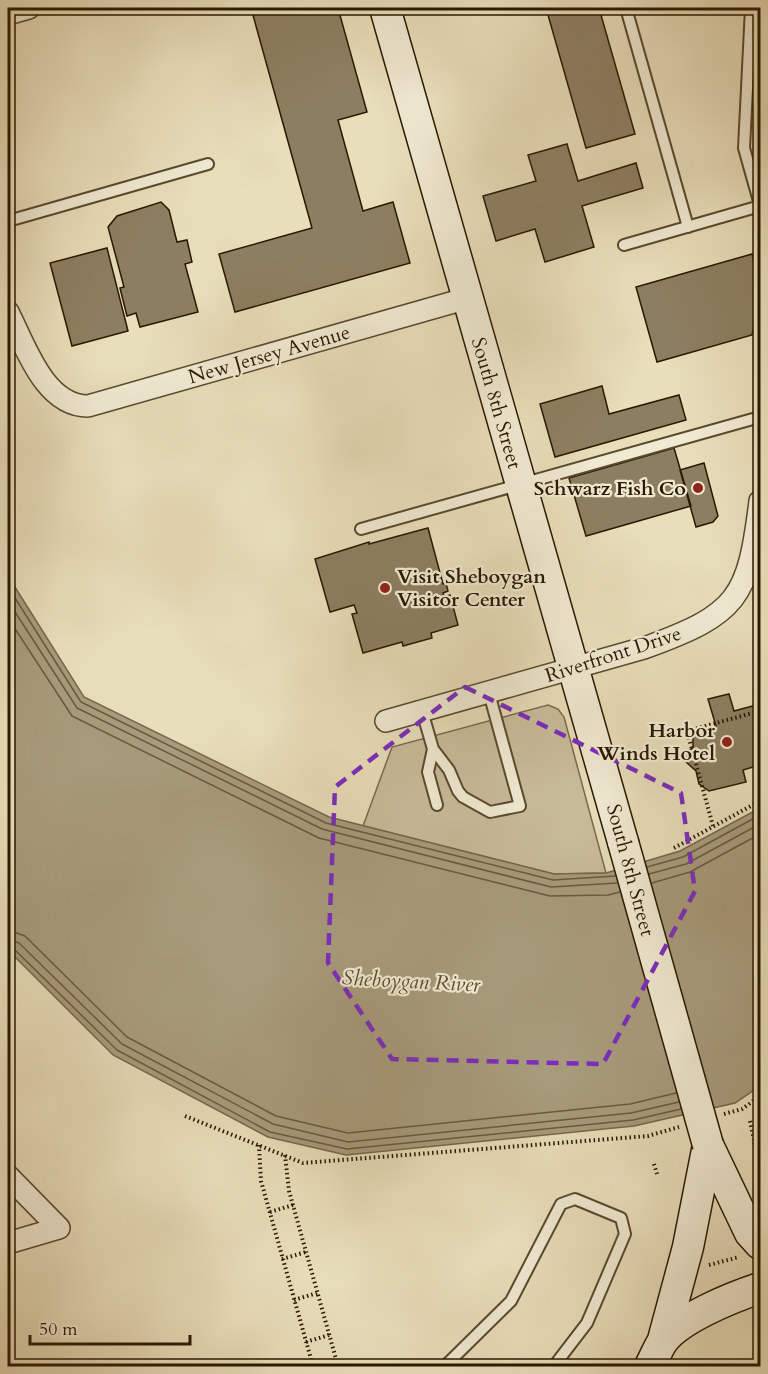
<svg xmlns="http://www.w3.org/2000/svg" width="768" height="1374" font-family="Cardo,serif">
<rect width="100%" height="100%" fill="#e8deba"/>
<filter id="stains"><feTurbulence type="fractalNoise" baseFrequency=".00333" numOctaves="4"/><feColorMatrix values="0 0 0 0 .2 0 0 0 0 .09 0 0 0 0 .02 0 0 0 .5 -.17"/></filter>
<radialGradient id="worn" r=".72"><stop offset=".6" stop-color="#630" stop-opacity="0"/><stop offset="1" stop-color="#630" stop-opacity=".3"/></radialGradient>
<path fill="#c8bc9a" stroke="#786a4d" stroke-width="1.5" d="M548 705 558 709 564 717 606 873 554 874 363 826 392 747Z"/>
<path fill="#a79b7b" stroke="#75674a" stroke-width="1.5" d="M8 576 84 697 329 817 554 874 606 873 680 851 760 808V1086L735 1103 634 1126 346 1155 268 1137 113 1055 8 950Z"/>
<g fill="none" stroke-linecap="round" stroke-linejoin="round">
<path stroke="#685a3e" stroke-width="1.5" d="M8 587 81 702 326 823 553 880 615 876
M8 601 77 708 322 829 551 887 617 883
M8 618 72 716 319 838 550 896 608 895 620 892
M647 867 683 857 760 815
M649 874 686 864 760 824
M652 883 690 872 760 834
M8 930 25 936 127 1037 276 1116 348 1133 630 1104 676 1093
M8 939 19 943 122 1044 273 1124 348 1142 631 1113 679 1102
M8 946 14 949 117 1050 270 1132 347 1149 633 1120 681 1109"/>
</g>
<path fill="#8c7f61" stroke="#291800" stroke-width="1.5" d="M251 8H338L367 112 338 120 363 211 393 202 410 263 235 312 219 254 312 228Z
M546 8H599L635 134 586 148Z
M567 144 578 181 636 163 643 188 582 206 594 247 545 262 535 229 496 241 483 196 536 181 528 155Z
M161 202 169 210 177 242 187 240 192 262 185 264 198 312 140 327 136 313 127 316 120 288 124 287 108 227 117 216Z
M107 248 128 331 72 346 50 263Z
M752 254 760 283V294L752 335 657 362 636 287Z
M602 386 609 414 679 395 686 420 555 457 540 404Z
M674 448 691 506 586 536 569 478Z
M704 463 718 516 713 522 696 527 680 470Z
M428 528 443 584 446 583 448 591 443 593 444 597 450 595 458 625 431 633 432 638 403 646 402 642 363 653 352 614 357 613 354 605 330 612 315 559 369 542V544Z
M729 694 734 711 760 704V765L743 770 746 782 709 791 699 784 696 771 686 762 688 751 693 748V737L715 730 716 726 708 699Z
M760 1140V1170L753 1143Z"/>
<g fill="none" stroke-linecap="round" stroke-linejoin="round">
<defs>
<path id="lane" d="M626 8 688 227
M751 8 744 148 760 205
M8 221 208 164
M624 245 760 206
M361 529 760 417
M422 711 433 749 449 770 458 791 463 797 490 812 520 806 489 693
M433 749 428 772 437 805
M445 1366 511 1301 561 1204 575 1199 621 1218 625 1234 587 1323 554 1366"/>
<path id="street" d="M8 14 29 8
M8 312C25 345 44 406 88 406L468 298
M386 721 644 648C738 614 748 599 760 501
M8 1176 59 1228 8 1243"/>
<path id="secondary" d="M385 8 623 842
M708 1145 750 1233 760 1244
M663 1340 688 1247 708 1145
M650 1366C654 1359 658 1348 663 1341 680 1318 733 1297 760 1288"/>
</defs>
<use href="#lane" stroke="#594a2e" stroke-width="14"/>
<use href="#street" stroke="#594a2e" stroke-width="24"/>
<use href="#secondary" stroke="#291800" stroke-width="33"/>
<path stroke="#291800" stroke-width="4" stroke-dasharray="1.5 3" stroke-linecap="butt" d="M713 826 687 731 760 711
M674 848 760 801
M724 1114 742 1109 760 1096
M185 1116 303 1163 648 1136 679 1127
M750 1121 754 1140
M259 1145 261 1181 313 1366
M285 1155 289 1191 338 1366
M654 1164 657 1174
M270 1212 293 1205
M282 1259 306 1252
M709 1265 739 1257
M294 1300 317 1293
M306 1342 329 1335"/>
<use href="#lane" stroke="#f0ead2" stroke-width="10"/>
<use href="#street" stroke="#f0ead2" stroke-width="21"/>
<use href="#secondary" stroke="#f0ead2" stroke-width="30"/>
<defs>
<path id="secondary-bridge" d="M623 842 708 1145"/>
</defs>
<use href="#secondary-bridge" stroke="#291800" stroke-width="33" stroke-linecap="butt"/>
<use href="#secondary-bridge" stroke="#f0ead2" stroke-width="30"/>
</g>
<path fill="none" stroke="#7b2cbf" stroke-width="4.5" stroke-dasharray="12 8" stroke-linejoin="round" d="M465 687 681 793 695 891 603 1064 392 1059 328 963 335 787Z"/>
<g fill="#8f2418" stroke="#f0ead2" stroke-width="2">
<circle cx="698" cy="488" r="6"/>
<circle cx="385" cy="588" r="6"/>
<circle cx="727" cy="742" r="6"/>
</g>
<g text-anchor="middle" stroke-width="4.5" stroke-linejoin="round" paint-order="stroke">
<g font-size="20" fill="#291800" stroke="#f0ead2">
<text transform="translate(269 354) rotate(-16)" y="7">New Jersey Avenue</text>
<text transform="translate(497 403) rotate(74)" y="7">South 8th Street</text>
<text transform="translate(613 654) rotate(-18)" y="7">Riverfront Drive</text>
<text transform="translate(631 870) rotate(75)" y="7">South 8th Street</text>
</g>
<g font-size="20" font-weight="bold" fill="#291800" stroke="#f0ead2" text-anchor="end">
<text x="686" y="495">Schwarz Fish Co</text>
<text x="397" y="583" text-anchor="start">Visit Sheboygan<tspan x="397" dy="23">Visitor Center</tspan></text>
<text x="715" y="737">Harbor<tspan x="715" dy="23">Winds Hotel</tspan></text>
</g>
<g font-size="21" font-style="italic" fill="#5b4c31" stroke="#f0ead2">
<text transform="translate(411 981) rotate(3)" y="7">Sheboygan River</text>
</g>
</g>
<rect width="768" height="1374" fill="none" stroke="#e8deba" stroke-width="30"/>
<rect x="9" y="9" width="750" height="1356" fill="none" stroke="#291800" stroke-width="3"/>
<rect x="15" y="15" width="738" height="1344" fill="none" stroke="#291800" stroke-width="1.5"/>
<path d="M30 1335v9h160v-9" fill="none" stroke="#291800" stroke-width="3"/>
<text x="39" y="1335" font-size="18" fill="#291800" stroke="#f0ead2" stroke-width="4.5" paint-order="stroke">50 m</text>
<rect width="100%" height="100%" filter="url(#stains)"/>
<rect width="100%" height="100%" fill="url(#worn)"/>
</svg>
